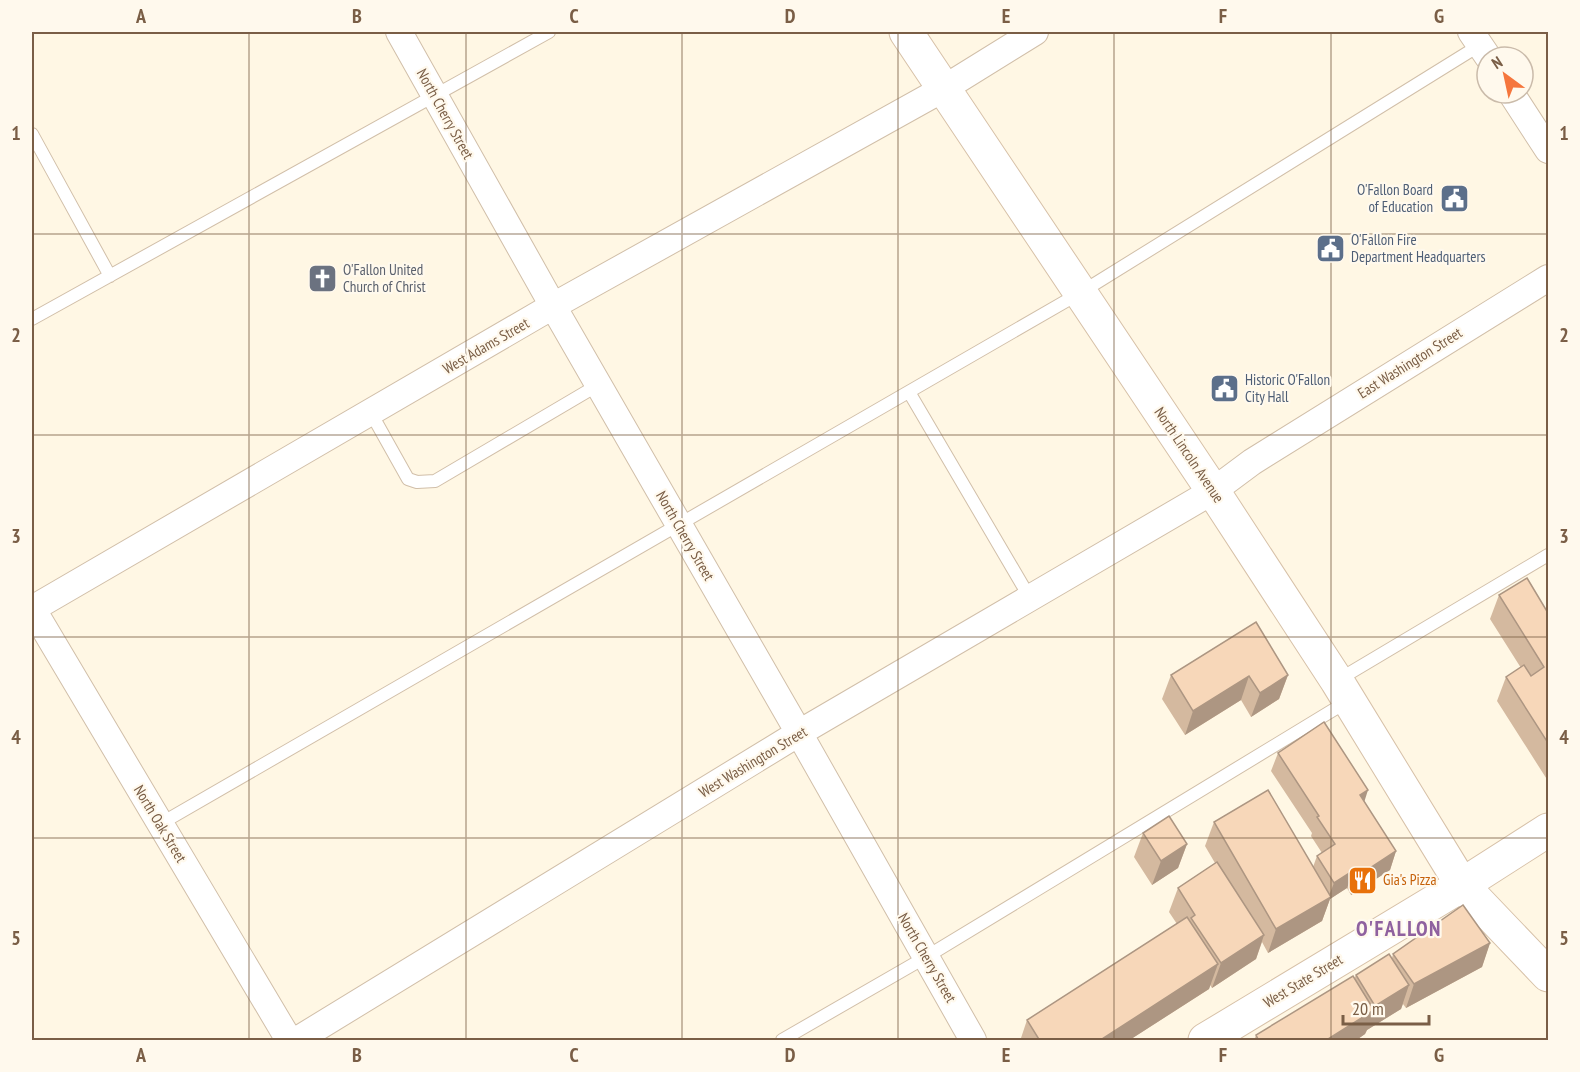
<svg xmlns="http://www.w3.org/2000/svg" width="1580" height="1072" font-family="'PT Sans Narrow',sans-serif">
<rect width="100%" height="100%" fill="#fff7e4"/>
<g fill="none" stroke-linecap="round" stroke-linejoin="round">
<defs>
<path id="lane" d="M32 134 110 276
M32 319 549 32
M909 392 1030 598
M371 413 408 479 417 482 435 481 598 385
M1338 680 1548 555
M160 824 1080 293 1480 45
M782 1040 926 957 1348 701"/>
<path id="street" d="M399 32 553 306 799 733 973 1040
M1471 32 1488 57
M1511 93 1548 150
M32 608 289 1040
M32 609 553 306 943 89 1035 32
M297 1040 799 733 1213 491 1252 462 1548 278"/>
<path id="secondary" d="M906 32 1213 491 1337 681 1462 885 1548 975
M1205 1040 1462 885 1548 830"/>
</defs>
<use href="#lane" stroke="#d1bfa9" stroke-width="14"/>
<use href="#street" stroke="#d1bfa9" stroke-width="28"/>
<use href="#secondary" stroke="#d7c1a8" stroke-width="35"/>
<use href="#lane" stroke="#fff" stroke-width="12"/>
<use href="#street" stroke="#fff" stroke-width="26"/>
<use href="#secondary" stroke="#fff" stroke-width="33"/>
</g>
<path fill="#d4b99f" d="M1499 595 1548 613V781L1497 701 1506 677 1521 668 1490 619Z
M1171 675H1288L1279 699 1251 717 1241 700 1185 735 1162 699Z
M1278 753 1364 802 1396 851 1390 870 1351 895 1347 888 1330 899 1322 921 1268 953 1262 942 1256 959 1212 988 1210 985 1209 989 1128 1041H1020L1027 1020 1177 924 1169 912 1178 888 1215 863 1205 846 1214 822 1313 867 1317 856 1322 853 1311 836 1312 833 1271 771Z
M1143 833 1187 844 1178 868 1152 885 1134 857Z
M1490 943 1482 967 1406 1008 1403 1004 1401 1009 1367 1030 1365 1034 1355 1041H1254L1256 1035 1354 979 1356 975 1392 958 1393 954Z"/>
<path fill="#ad9682" d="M1288 675 1279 699 1251 717 1260 693Z
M1249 676 1241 700 1185 735 1193 711Z
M1368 790 1362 809 1360 795Z
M1187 844 1178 868 1152 885 1161 861Z
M1396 851 1390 870 1351 895 1358 876Z
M1354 870 1347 888 1330 899 1322 921 1268 953 1276 929 1328 898 1334 883Z
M1264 935 1256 959 1212 988 1221 963Z
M1490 943 1482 967 1406 1008 1414 984Z
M1218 964 1209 989 1128 1041H1099Z
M1409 985 1401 1009 1367 1030 1365 1034 1355 1041H1325L1374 1010 1375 1006Z"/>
<path fill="#f7d7b9" stroke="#ad9682" stroke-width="1.5" d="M1527 578 1548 613V743L1506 677 1524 665 1531 676 1544 667 1499 595Z
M1256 622 1288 675 1260 693 1249 676 1193 711 1171 675Z
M1324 722 1368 790 1360 795 1396 851 1358 876 1354 870 1334 883 1317 856 1335 844 1317 817 1319 816 1278 753Z
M1268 790 1331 897 1276 929 1214 822Z
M1169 816 1187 844 1161 861 1143 833Z
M1217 862 1264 935 1221 963 1191 918 1195 915 1178 888Z
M1463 905 1490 943 1414 984 1393 954Z
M1187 917 1218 964 1099 1041H1040L1027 1020Z
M1389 954 1409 985 1375 1006 1356 975Z
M1353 976 1374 1010 1325 1041H1259L1256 1035Z"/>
<path fill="none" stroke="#7a5e46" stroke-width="1.5" stroke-opacity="0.55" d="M249 32V1040M466 32V1040M682 32V1040M898 32V1040M1114 32V1040M1331 32V1040M32 234H1548M32 435H1548M32 637H1548M32 838H1548"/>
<defs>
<symbol id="civic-square" viewBox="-11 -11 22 22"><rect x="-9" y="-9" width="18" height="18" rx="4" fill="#5c6f8a" stroke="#fff9ed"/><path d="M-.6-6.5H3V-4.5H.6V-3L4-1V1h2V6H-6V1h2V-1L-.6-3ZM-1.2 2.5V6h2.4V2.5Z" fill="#fff"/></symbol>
<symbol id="church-square" viewBox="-11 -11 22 22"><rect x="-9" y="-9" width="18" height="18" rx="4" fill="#6b7280" stroke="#fff9ed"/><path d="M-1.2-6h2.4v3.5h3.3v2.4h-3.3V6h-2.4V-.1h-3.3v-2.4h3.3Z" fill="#fff"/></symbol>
<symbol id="restaurant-square" viewBox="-11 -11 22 22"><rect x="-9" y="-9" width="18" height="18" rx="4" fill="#e8710a" stroke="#fff9ed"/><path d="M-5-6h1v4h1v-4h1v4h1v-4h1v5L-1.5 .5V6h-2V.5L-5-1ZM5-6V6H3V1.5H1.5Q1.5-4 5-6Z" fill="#fff"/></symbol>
</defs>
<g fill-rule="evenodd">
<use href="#civic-square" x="1438" y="182" width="33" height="33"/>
<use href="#civic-square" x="1314" y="232" width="33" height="33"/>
<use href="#church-square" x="306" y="262" width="33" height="33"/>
<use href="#civic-square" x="1208" y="372" width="33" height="33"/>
<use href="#restaurant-square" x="1346" y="864" width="33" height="33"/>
</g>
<g text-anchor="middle" stroke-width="4.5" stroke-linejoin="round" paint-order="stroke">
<g font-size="15" fill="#7a5e46" stroke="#fff9ed">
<text transform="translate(445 114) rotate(61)" y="5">North Cherry Street</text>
<text transform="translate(486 346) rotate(-30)" y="5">West Adams Street</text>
<text transform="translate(1410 363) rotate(-32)" y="5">East Washington Street</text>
<text transform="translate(1189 455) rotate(56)" y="5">North Lincoln Avenue</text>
<text transform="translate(685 536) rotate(60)" y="5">North Cherry Street</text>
<text transform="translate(753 762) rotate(-31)" y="5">West Washington Street</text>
<text transform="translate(160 824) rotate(59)" y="5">North Oak Street</text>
<text transform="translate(927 958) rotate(60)" y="5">North Cherry Street</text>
<text transform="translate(1303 981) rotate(-31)" y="5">West State Street</text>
</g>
<g font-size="15" fill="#4e5e75" stroke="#fff9ed" text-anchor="start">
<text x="1433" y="195" text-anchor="end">O'Fallon Board<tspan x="1433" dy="17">of Education</tspan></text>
<text x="1351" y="245">O'Fallon Fire<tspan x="1351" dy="17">Department Headquarters</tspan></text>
<text x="1245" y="385">Historic O'Fallon<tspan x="1245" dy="17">City Hall</tspan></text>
</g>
<g font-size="15" fill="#5b616d" stroke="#fff9ed" text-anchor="start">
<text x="343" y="275">O'Fallon United<tspan x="343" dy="17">Church of Christ</tspan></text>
</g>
<g font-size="15" fill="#c56008" stroke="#fff9ed" text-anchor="start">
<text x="1383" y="885">Gia's Pizza</text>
</g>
<g font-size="21" font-weight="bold" letter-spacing="1.5" fill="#8f619f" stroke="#fff9ed">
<text x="1399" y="936">O'FALLON</text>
</g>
</g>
<rect width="1580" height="1072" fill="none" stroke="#fff9ed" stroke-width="66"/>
<g transform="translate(1505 75) rotate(327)"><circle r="28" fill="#fff9ed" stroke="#cabbaa" stroke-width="1.5"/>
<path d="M0-4.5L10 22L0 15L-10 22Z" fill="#f5763d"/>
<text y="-9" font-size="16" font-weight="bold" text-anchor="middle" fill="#7a5e46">N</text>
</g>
<path d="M1343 1015v9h86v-9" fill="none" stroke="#7a5e46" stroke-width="3"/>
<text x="1352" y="1015" font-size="18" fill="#7a5e46" stroke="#fff9ed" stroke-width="4.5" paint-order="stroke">20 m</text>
<rect x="33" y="33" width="1514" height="1006" fill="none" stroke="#7a5e46" stroke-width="2"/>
<g font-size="20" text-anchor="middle" font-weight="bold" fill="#7a5e46">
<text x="141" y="23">A</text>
<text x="357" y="23">B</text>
<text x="574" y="23">C</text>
<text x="790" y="23">D</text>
<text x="1006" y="23">E</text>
<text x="1223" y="23">F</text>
<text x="1439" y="23">G</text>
<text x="16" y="140">1</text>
<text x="1564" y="140">1</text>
<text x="16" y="342">2</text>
<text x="1564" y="342">2</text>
<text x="16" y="543">3</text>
<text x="1564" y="543">3</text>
<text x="16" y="744">4</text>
<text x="1564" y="744">4</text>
<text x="16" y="945">5</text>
<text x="1564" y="945">5</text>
<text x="141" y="1062">A</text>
<text x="357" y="1062">B</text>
<text x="574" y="1062">C</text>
<text x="790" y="1062">D</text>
<text x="1006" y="1062">E</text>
<text x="1223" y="1062">F</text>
<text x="1439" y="1062">G</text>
</g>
</svg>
